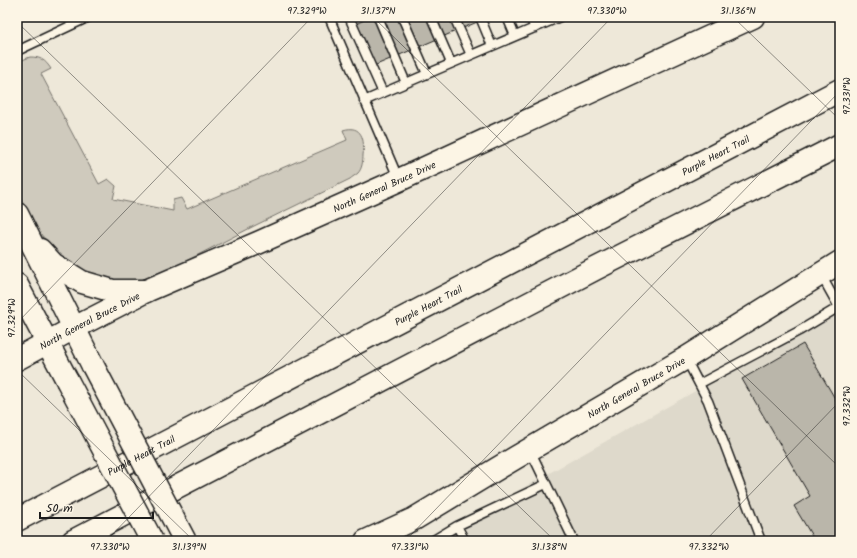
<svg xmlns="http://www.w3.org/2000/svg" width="857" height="558" font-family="Kalam,sans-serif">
<rect width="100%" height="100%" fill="#eee8d9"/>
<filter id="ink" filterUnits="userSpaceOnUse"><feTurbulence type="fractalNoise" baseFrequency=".025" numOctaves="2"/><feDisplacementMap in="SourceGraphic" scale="8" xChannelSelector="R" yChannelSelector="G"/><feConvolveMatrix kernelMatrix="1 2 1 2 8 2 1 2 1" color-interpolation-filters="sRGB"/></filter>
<g filter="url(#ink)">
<path fill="#ded9cb" d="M840 310V541H428Z"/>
<path fill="#cfcabd" stroke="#76736c" d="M30 57C41 57 45 60 51 69L41 74 99 184 108 179 116 186 113 199 173 211V200L181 198 187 209 347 140 343 130C362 124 365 140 363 155 363 161 362 169 358 173 356 175 352 177 350 179L254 226 165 272 141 280H120L100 278 89 274 63 259 37 230 17 190V62Z"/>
<path fill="#bab6aa" stroke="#1c1c1c" d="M371 17H489L369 68 351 26Z
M803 344 840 407V541H815L794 506 810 496 742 379Z"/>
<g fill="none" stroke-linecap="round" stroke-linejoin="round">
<defs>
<path id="lane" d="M329 17 399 180
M349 17 383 93
M378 17 406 83
M402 17 427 74
M431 17 451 63
M454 17 471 55
M480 17 492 46
M507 17 515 36
M530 17 535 28
M17 51 89 17
M364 101 560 17
M821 275 840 309
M686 359 708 401 761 541
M699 384 799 331 839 307
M530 450 574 541
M457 526 465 541
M432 541 457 526 546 484"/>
<g id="secondary">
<path id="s1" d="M17 359 74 328 146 291 260 242 399 180 753 17"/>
<path id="s2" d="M366 541 414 519 515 458 686 358 840 262"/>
</g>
<g id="highway">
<path d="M17 214 93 366"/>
<path d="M40 250 53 264 82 282 113 291H146"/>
<path d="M17 285 67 380"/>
<path id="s3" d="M17 520 840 90"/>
<path d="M73 541 597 268 840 145"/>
</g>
</defs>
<use href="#lane" stroke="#1c1c1c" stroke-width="11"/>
<use href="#secondary" stroke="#1c1c1c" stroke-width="25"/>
<use href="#highway" stroke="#1c1c1c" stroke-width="25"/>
<use href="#lane" stroke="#fcf5e5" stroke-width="8"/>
<use href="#secondary" stroke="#fcf5e5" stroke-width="22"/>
<use href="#highway" stroke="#fcf5e5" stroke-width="22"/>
<defs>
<path id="highway-bridge" d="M93 366 185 541
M67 380 152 541"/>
</defs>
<use href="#highway-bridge" stroke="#1c1c1c" stroke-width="25" stroke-linecap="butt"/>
<use href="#highway-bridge" stroke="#fcf5e5" stroke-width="22"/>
</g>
</g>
<path fill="none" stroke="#1c1c1c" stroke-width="1" stroke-opacity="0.45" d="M373 17 840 468M733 17 840 120M17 22 555 541M17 323 312 17M17 370 194 541M106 541 612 17M405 541 840 91M705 541 840 401"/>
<g text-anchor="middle" stroke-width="3" stroke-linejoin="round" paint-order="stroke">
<g font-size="10" fill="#1c1c1c" stroke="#fcf5e5">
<text dy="4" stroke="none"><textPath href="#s3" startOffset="788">Purple Heart Trail</textPath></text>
<text dy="4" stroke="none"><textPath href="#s1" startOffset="406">North General Bruce Drive</textPath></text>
<text dy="4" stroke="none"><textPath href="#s3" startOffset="464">Purple Heart Trail</textPath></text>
<text dy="4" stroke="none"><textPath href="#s1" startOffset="82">North General Bruce Drive</textPath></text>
<text dy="4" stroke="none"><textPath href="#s2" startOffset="311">North General Bruce Drive</textPath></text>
<text dy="4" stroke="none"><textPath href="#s3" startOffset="140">Purple Heart Trail</textPath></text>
</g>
</g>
<rect width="857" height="558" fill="none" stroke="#fcf5e5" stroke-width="44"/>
<path d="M40 512v6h113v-6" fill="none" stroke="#1c1c1c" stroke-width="2"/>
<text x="46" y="512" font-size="12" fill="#1c1c1c" stroke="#fcf5e5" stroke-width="3" paint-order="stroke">50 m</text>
<rect x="22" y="22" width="813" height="514" fill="none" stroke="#1c1c1c" stroke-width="1.5"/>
<g font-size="10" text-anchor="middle" fill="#1c1c1c">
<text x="307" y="14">97.329°W</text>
<text x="378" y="14">31.137°N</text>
<text x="607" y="14">97.330°W</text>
<text x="738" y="14">31.136°N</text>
<text transform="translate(846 96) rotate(-90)" y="4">97.331°W</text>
<text transform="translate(11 318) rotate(-90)" y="4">97.329°W</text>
<text transform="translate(846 406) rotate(-90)" y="4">97.332°W</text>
<text x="110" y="550">97.330°W</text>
<text x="189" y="550">31.139°N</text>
<text x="410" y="550">97.331°W</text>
<text x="549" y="550">31.138°N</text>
<text x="709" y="550">97.332°W</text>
</g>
</svg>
